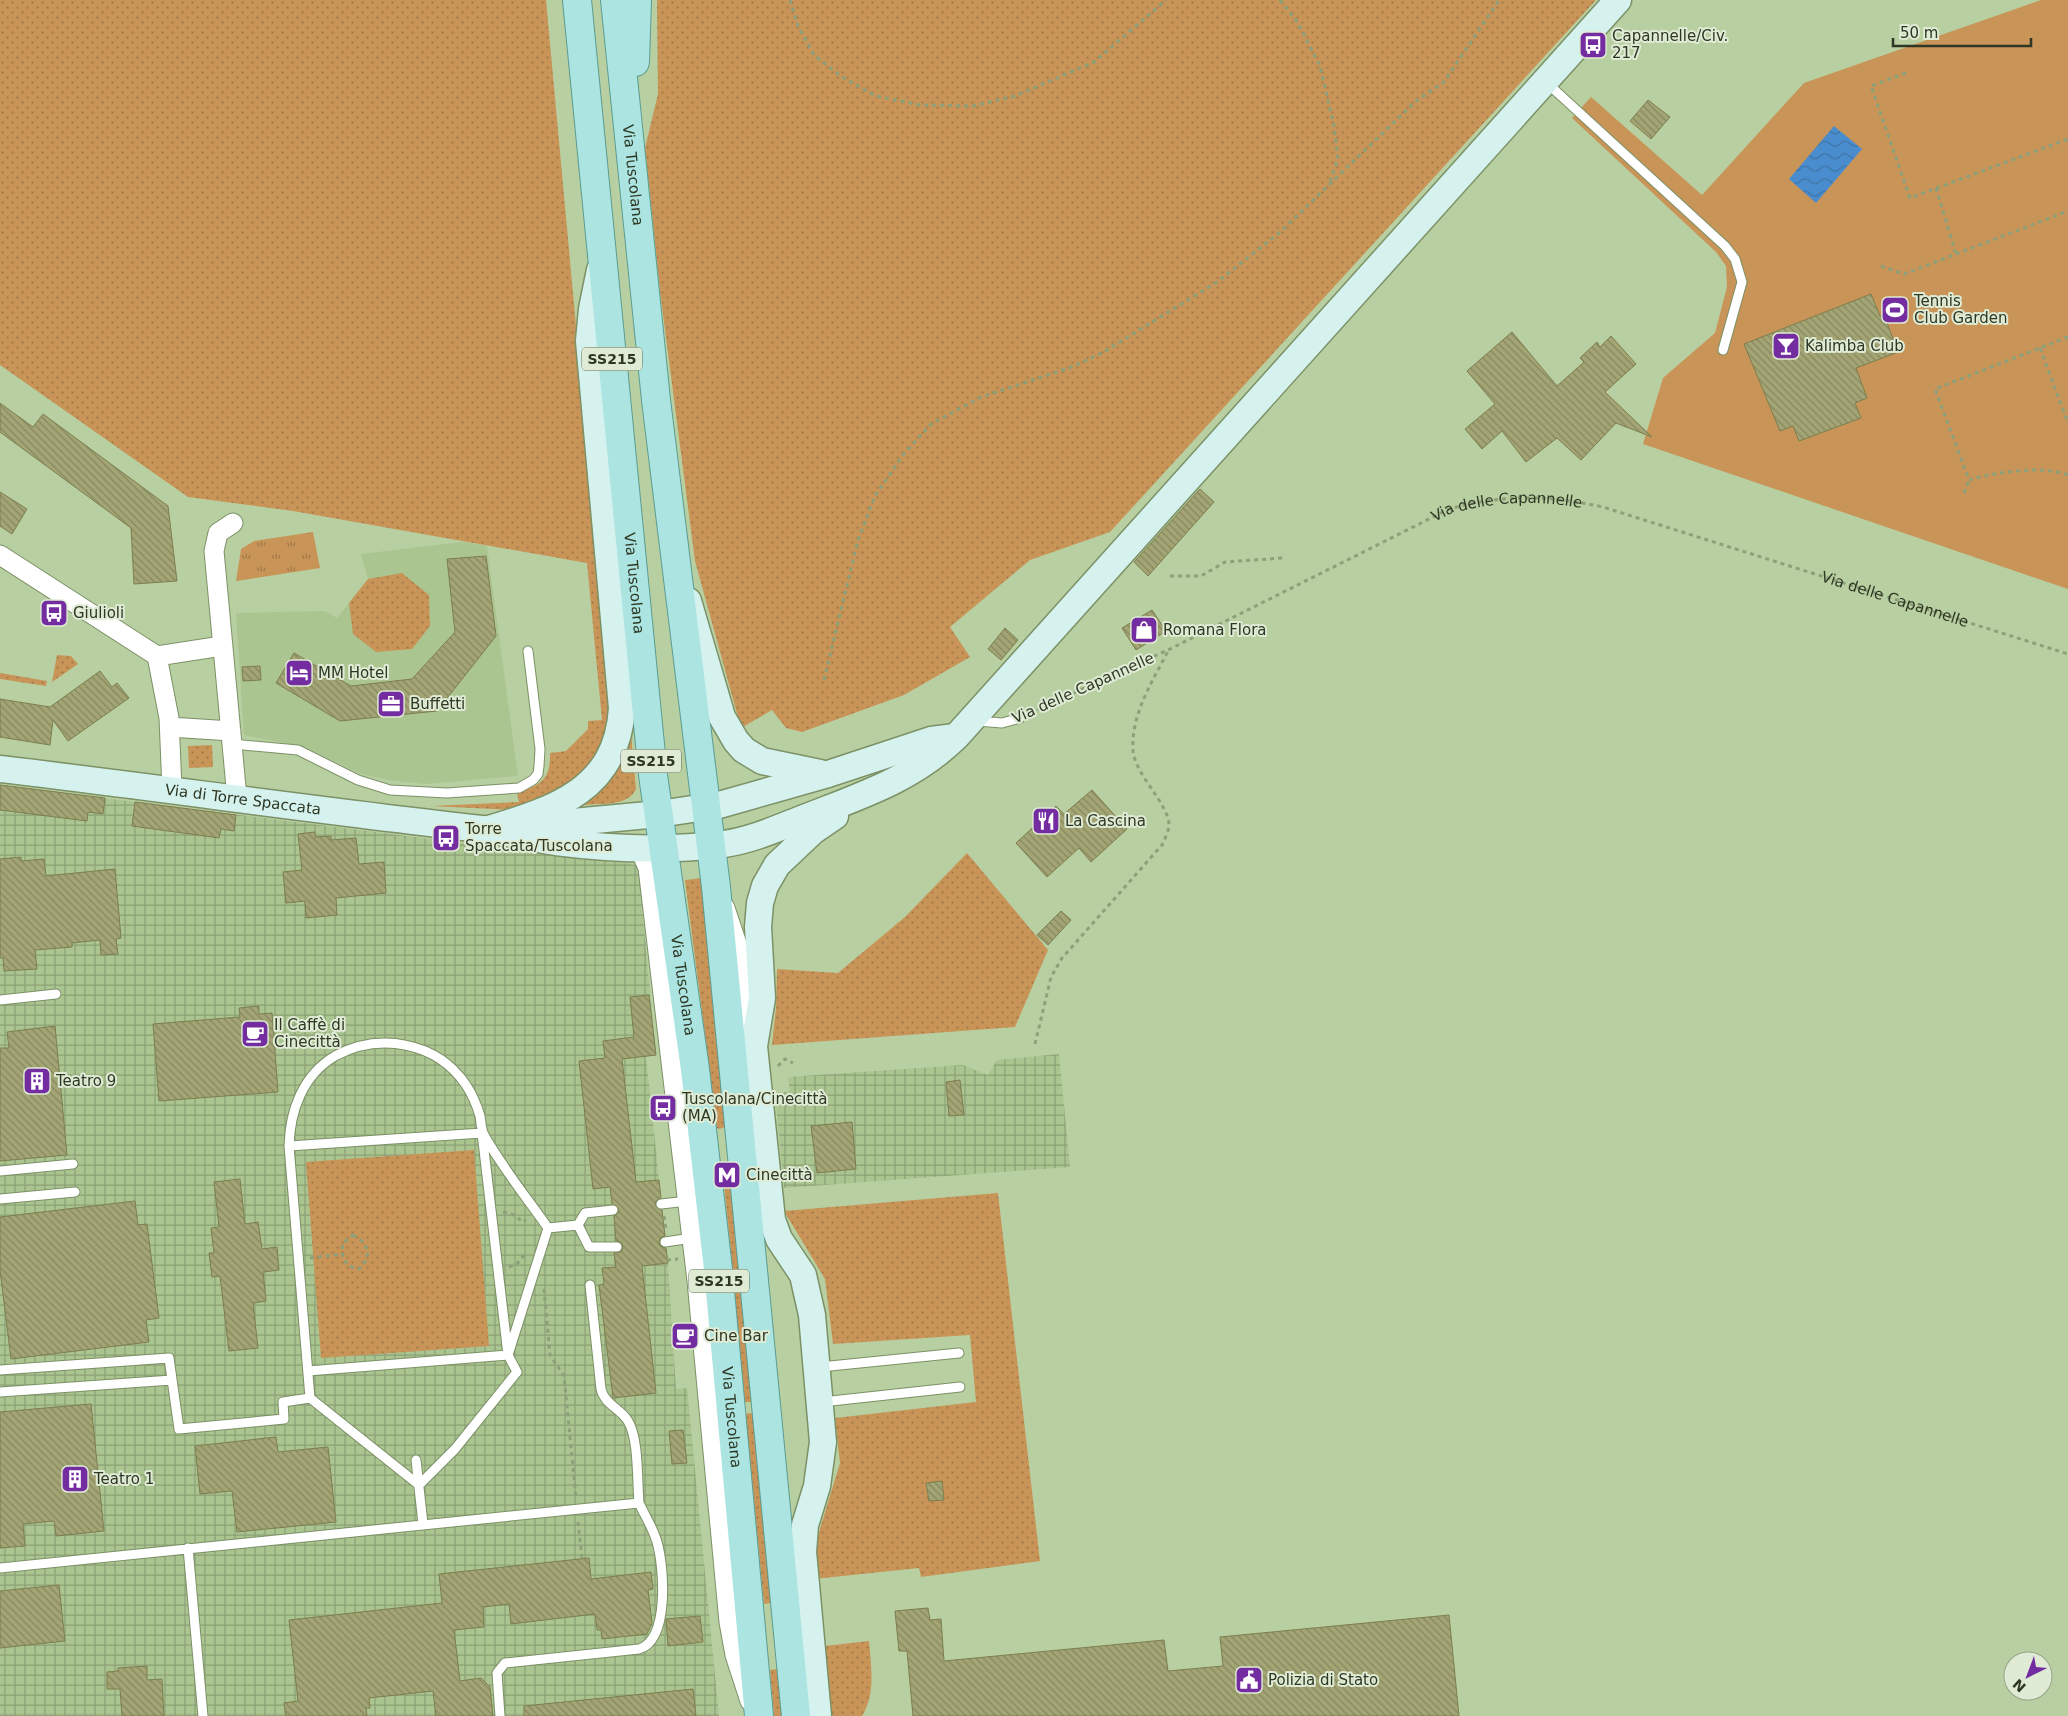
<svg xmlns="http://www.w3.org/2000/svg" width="2068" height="1716" font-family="'DejaVu Sans',sans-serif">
<defs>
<pattern id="industrial-grid" width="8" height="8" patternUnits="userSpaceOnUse" patternTransform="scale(1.25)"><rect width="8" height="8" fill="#abc591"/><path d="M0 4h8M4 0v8" fill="none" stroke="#8ca176"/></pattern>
<pattern id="grass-dots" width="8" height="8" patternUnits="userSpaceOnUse" patternTransform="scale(1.25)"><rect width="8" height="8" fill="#c89457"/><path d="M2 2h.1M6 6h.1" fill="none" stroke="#a37a48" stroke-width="1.8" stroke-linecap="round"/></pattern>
<pattern id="park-tufts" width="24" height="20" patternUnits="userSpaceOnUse" patternTransform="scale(1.25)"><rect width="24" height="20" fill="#c89457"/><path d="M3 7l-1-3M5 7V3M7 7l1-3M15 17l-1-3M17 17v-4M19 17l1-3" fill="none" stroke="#a37a48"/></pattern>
<pattern id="water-waves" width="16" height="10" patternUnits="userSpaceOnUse" patternTransform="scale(1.25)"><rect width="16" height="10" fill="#4a8dce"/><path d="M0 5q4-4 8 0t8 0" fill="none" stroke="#3e74a7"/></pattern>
<pattern id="building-back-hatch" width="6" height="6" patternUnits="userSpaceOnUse" patternTransform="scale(1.25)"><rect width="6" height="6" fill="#a4a574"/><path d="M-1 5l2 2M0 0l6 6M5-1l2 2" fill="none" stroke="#86875f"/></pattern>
</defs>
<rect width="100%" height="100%" fill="#b8cfa1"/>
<path fill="#abc591" d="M462 542 487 546 518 776 425 784 389 780 361 774 304 747 244 735 236 613 325 611 337 618 368 579 361 554Z"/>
<path fill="url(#industrial-grid)" d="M0 785 638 865 656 1055 646 1057 668 1263 676 1389 687 1388 719 1716H0Z
M1059 1054 1070 1167 784 1188 775 1094 790 1091 788 1077 963 1065 988 1075 997 1060Z"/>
<path fill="url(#grass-dots)" d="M0 0H546L611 706 603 745 577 782 515 810 431 806 519 802 517 793C540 785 551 780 550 753L566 751 588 729V721L602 720 587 563 293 511 188 497 0 365Z
M657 0H1596L1110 532 1030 560 950 627 970 657 904 695 802 732 786 728 772 710 741 728 695 561 660 291 645 148 658 94Z
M402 573 429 595 430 626 412 649 376 652 353 634 349 603 368 579Z
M57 655 71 656 78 664 52 682Z
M0 673 47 681 46 686 0 679Z
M630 723 636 789C628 807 601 803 584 805L582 803Z
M212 745 213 767 189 768 188 746Z
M967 853 1048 950 1015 1027 772 1045 776 1008 777 969 838 973 905 917Z
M702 878 726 1127 719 1129 717 1128 685 880Z
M474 1150 489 1346 321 1358 306 1162Z
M730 1164 740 1270 733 1271 722 1165Z
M998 1193 1040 1561 921 1577 919 1568 814 1579 813 1552 840 1463 835 1418 976 1402 970 1335 833 1344 825 1279 784 1211Z
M741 1285 752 1402H745L734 1286Z
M749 1413 753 1414 771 1603 764 1604 747 1428 746 1414Z
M869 1641C871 1666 876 1694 862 1716H832L831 1703H829L825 1646Z
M778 1669 782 1716H774L770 1670Z"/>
<path fill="url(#park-tufts)" d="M313 532 320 568 236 581 241 549 254 541Z"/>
<path fill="#c89457" d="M2041 0H2068V589L1643 444 1663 378 1715 333 1727 287 1726 266 1716 252 1572 118 1591 97 1702 195 1804 83Z"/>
<path fill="url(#water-waves)" d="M1834 126 1862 149 1816 203 1789 179Z"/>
<path fill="url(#building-back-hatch)" stroke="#7d7e4e" d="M1648 100 1670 117 1651 139 1630 121Z
M1871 294 1880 316 1884 315 1898 352 1856 368 1867 398 1855 403 1861 418 1799 441 1793 426 1780 431 1744 344Z
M1512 332 1557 386 1584 362 1580 358 1597 342 1600 347 1611 336 1636 364 1605 392 1652 437 1616 423 1581 460 1557 438 1526 462 1502 431 1482 449 1465 429 1495 404 1467 371Z
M0 403 33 427 43 414 168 506 177 581 134 584 131 528 0 432Z
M1200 489 1214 502 1148 576 1134 562Z
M0 492 27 509 12 534 0 526Z
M486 556 496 636 437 711 340 721 276 683 294 653 351 686 412 679 455 632 447 559Z
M1152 610 1166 631 1136 650 1122 628Z
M1005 628 1018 640 1001 660 988 649Z
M260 666 261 680 243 681 242 667Z
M100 671 112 687 117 683 129 698 68 741 53 720 50 745 0 737V699L50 707Z
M0 785 105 798 103 814 88 812 87 821 0 810Z
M1092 790 1127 829 1091 862 1079 848 1047 877 1016 843 1056 806 1064 814Z
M135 802 236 815 234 831 221 829 219 838 132 826Z
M315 832V837L331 836V840L356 838 359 864 384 862 386 893 336 898 337 915 306 918 305 901 286 903 283 872 302 870 298 834Z
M21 857V861L44 859 46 876 115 869 121 938 116 939 118 954 101 955 100 940 72 943V947L35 950 37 969 4 971 3 958H0V859Z
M1061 911 1071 920 1048 945 1037 935Z
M649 995 656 1055 622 1059 636 1182 659 1180 661 1198 656 1201 655 1205 662 1210 665 1236 661 1237 659 1242 660 1246 666 1248 668 1263 642 1266 656 1393 613 1398 599 1285 604 1284 602 1268 616 1267 614 1253 621 1252 623 1247 621 1242 616 1241 614 1216 618 1213 619 1209 612 1204 610 1187 593 1189 579 1061 605 1058 603 1041 634 1037 630 997Z
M259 1006V1014L272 1013 278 1092 159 1101 153 1024 240 1017 239 1008Z
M55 1026 67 1155 0 1161V1048H9L7 1032Z
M960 1080 964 1115 949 1116 946 1082Z
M852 1122 856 1169 817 1173 811 1126Z
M240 1179 245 1224 258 1222 262 1249 277 1247 279 1270 263 1272 266 1301 253 1303 258 1348 229 1351 220 1276 212 1277 209 1253H214L211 1228 219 1227 214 1182Z
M135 1201 138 1225 147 1224 159 1318 146 1320 149 1342 11 1359 0 1270V1217Z
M91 1404 104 1531 56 1536 54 1521 23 1524 25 1546 0 1548V1412Z
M683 1430 687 1463 672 1464 669 1431Z
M276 1437 278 1452 328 1447 336 1522 237 1532 232 1491 200 1494 195 1446Z
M942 1481 944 1500 929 1501 926 1483Z
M589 1558 591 1579 651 1572 653 1589 648 1590 652 1623 647 1634 602 1639 601 1630H597L595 1614 511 1624 509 1604 483 1607 484 1627 454 1630 460 1681 481 1678 490 1687 493 1716H436L433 1691 369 1698 370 1708H366L367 1716H286L284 1703 298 1701 289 1620 442 1603 439 1574Z
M59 1585 65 1641 0 1648V1591Z
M928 1608 930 1620 941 1619 944 1661 1164 1640 1168 1671 1223 1666 1220 1637 1449 1615 1459 1716H913L907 1651H899L895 1611Z
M700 1616 703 1642 668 1646 666 1619Z
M147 1666V1680L162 1679 164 1716H122L120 1689H107V1672L118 1671V1668Z
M693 1689 696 1716H524V1706Z"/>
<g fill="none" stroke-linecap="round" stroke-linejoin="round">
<defs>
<path id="lane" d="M1547 83 1725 246 1735 259 1742 282 1723 350
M977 721 1002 723 1020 718
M232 744 298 750 358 780 390 790 447 793 519 788 533 780 538 774 539 766 540 749 528 651
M0 1000 56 994
M289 1146C290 1110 303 1075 335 1056 380 1032 437 1042 466 1085 472 1094 477 1106 480 1116 481 1122 481 1129 484 1135 502 1167 527 1198 548 1228L578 1225 589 1247H617
M0 1171 73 1164
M0 1199 75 1192
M661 1204 688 1201
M578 1225 585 1213 613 1210
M665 1242 692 1238
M820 1367 959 1353
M0 1370 169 1358 179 1429 284 1419 283 1402 310 1398 289 1146 482 1133 508 1355 308 1371
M0 1392 172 1380
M310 1398 419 1485 455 1449 517 1372 508 1355 548 1228
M822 1402 960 1387
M416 1460 423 1524
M188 1548 203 1716
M0 1568 639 1503C637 1481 639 1439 628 1421 620 1408 605 1405 601 1389L590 1285
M500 1716 497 1673 505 1663 639 1649C670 1640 664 1566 657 1542 653 1528 645 1516 639 1503"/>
<path id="street" d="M233 523 218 533 214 551 237 798
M0 555 157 656
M157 656 169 718 172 789
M157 656 222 646
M170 727 231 731
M639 847 648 868 697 1281 729 1622 735 1655 750 1701
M725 908 738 947 752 1027"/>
<g id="secondary">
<path d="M688 601 722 717 736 741 744 750 762 761 820 773"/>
<path id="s2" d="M0 769C161 788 321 811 482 829 507 832 531 838 556 842 610 849 669 851 724 844 752 840 778 828 804 818 860 796 912 780 956 737L1618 0"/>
<path d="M530 826 659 814 719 805 828 774 931 740 955 737"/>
<path d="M489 829C555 809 617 790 622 708L589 341 592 309 600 270"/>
<path d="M818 1716 803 1552 805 1525 817 1486 823 1442 812 1315 803 1275 779 1239 772 1220 754 1046 762 998 758 927 760 903 765 886 777 865 813 831 835 816"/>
</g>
<g id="primary">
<path id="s3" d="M577 0 653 775 695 1069 718 1269 759 1716"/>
<path id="s4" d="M615 0 656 400 716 887 796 1716"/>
<path d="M635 62 637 0"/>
</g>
</defs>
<use href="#lane" stroke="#7c9166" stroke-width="11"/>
<use href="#street" stroke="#7c9166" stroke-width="21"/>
<use href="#secondary" stroke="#7c9166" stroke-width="29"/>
<use href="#primary" stroke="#5b9c91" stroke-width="30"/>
<g stroke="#8da07a" stroke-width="3" stroke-dasharray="4 4" stroke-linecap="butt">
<path d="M790 0 798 26 814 55 842 77 876 96 920 105 973 106 1015 96 1094 62 1166 0"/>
<path d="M1280 0 1298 23 1320 66 1334 126 1338 159 1329 184"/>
<path d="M1906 73 1871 86 1910 198 2068 139"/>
<path d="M1936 188 1956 254"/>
<path d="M1881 266 1904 274 2068 211"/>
<path d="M2068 337 1935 389 1969 480C1996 472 2042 465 2068 475"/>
<path d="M2040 348 2068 423"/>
<path d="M1964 493 1969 480"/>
<path d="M1170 576H1201L1225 562 1283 558"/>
<path d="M824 680 858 540 875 496 903 455 931 424 981 397 1069 368 1102 353 1217 282 1279 233 1416 101 1444 82 1499 0"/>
<path id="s1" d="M1030 713 1170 649 1449 509C1504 494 1547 495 1603 507L2068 654"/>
<path d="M1035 1044 1051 977 1062 958 1162 845C1165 839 1168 832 1169 826 1170 805 1134 774 1133 750 1131 713 1153 681 1169 649"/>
<path d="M778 1066 785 1059 793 1063"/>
<path d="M503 1212 514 1215 523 1222 526 1220"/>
<path d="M664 1216 666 1230"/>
<path d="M353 1235C370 1244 372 1257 359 1269 345 1267 340 1257 343 1243Z"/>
<path d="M310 1258 342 1254"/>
<path d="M667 1260 678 1259"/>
<path d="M509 1267 517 1264 525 1254"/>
<path d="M544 1289 550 1355 564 1376 576 1498"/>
<path d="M578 1522 582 1558"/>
</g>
<use href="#lane" stroke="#fff" stroke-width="9"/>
<use href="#street" stroke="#fff" stroke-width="19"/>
<use href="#secondary" stroke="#d5f2ef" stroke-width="26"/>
<use href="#primary" stroke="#abe4e0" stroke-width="28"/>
</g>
<defs>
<symbol id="bus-square" viewBox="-11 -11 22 22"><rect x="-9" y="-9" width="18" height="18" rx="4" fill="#742da0" stroke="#dfebd4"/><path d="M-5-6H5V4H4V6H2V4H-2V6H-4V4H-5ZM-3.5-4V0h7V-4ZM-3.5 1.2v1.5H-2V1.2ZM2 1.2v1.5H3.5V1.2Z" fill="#fff"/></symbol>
<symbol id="stadium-square" viewBox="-11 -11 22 22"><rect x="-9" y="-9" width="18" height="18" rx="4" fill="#742da0" stroke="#dfebd4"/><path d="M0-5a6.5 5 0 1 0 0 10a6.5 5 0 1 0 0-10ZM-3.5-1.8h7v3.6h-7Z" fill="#fff"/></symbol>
<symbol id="bar-square" viewBox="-11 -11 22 22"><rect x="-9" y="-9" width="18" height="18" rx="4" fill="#742da0" stroke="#dfebd4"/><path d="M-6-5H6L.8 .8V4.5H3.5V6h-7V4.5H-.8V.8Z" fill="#fff"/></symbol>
<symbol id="shop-square" viewBox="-11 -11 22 22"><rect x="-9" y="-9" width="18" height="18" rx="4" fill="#742da0" stroke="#dfebd4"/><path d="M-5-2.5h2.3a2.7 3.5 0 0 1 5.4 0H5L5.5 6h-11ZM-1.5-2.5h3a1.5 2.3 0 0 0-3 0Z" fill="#fff"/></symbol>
<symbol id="hotel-square" viewBox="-11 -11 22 22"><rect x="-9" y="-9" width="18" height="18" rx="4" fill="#742da0" stroke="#dfebd4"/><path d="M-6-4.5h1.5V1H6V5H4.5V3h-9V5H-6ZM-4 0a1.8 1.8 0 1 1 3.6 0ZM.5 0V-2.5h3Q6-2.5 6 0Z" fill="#fff"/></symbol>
<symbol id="office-square" viewBox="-11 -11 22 22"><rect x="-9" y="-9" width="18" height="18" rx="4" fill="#742da0" stroke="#dfebd4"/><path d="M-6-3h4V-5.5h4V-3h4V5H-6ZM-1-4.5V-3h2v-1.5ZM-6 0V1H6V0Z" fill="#fff"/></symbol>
<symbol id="restaurant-square" viewBox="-11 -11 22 22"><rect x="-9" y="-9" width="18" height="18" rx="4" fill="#742da0" stroke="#dfebd4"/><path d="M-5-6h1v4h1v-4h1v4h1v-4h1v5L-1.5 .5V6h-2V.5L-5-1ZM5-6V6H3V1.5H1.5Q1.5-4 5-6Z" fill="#fff"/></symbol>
<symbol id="cafe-square" viewBox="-11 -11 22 22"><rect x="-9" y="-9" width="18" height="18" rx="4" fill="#742da0" stroke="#dfebd4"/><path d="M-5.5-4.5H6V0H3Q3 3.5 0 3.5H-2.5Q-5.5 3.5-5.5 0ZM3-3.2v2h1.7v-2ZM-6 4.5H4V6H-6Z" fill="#fff"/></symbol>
<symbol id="building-square" viewBox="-11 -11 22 22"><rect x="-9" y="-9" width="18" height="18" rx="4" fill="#742da0" stroke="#dfebd4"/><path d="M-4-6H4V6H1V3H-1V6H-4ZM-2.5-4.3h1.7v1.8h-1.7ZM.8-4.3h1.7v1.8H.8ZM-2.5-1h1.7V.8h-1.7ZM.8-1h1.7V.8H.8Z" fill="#fff"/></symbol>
<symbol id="metro-square" viewBox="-11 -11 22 22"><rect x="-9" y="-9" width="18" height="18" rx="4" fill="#742da0" stroke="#dfebd4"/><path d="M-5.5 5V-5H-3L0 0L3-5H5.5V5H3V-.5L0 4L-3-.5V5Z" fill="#fff"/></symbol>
<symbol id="civic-square" viewBox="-11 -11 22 22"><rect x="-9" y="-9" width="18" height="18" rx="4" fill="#742da0" stroke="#dfebd4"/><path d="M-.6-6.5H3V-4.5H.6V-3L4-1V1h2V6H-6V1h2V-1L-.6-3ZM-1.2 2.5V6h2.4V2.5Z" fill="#fff"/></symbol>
</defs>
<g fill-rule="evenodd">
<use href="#bus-square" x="1577" y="29" width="32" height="32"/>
<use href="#stadium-square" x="1879" y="294" width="32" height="32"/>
<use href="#bar-square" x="1770" y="330" width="32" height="32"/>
<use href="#bus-square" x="38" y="597" width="32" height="32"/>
<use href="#shop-square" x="1128" y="614" width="32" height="32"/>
<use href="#hotel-square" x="283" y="657" width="32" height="32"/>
<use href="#office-square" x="375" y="688" width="32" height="32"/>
<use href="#restaurant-square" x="1030" y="805" width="32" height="32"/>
<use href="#bus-square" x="430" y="822" width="32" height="32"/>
<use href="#cafe-square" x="239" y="1018" width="32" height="32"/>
<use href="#building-square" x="21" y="1065" width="32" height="32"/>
<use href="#bus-square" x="647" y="1092" width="32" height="32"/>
<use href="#metro-square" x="711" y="1159" width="32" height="32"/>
<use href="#cafe-square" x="669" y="1320" width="32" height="32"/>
<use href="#building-square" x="59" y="1463" width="32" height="32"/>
<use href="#civic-square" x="1233" y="1664" width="32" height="32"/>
</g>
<g text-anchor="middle" stroke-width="4" stroke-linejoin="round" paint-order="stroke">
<g fill="#dfebd4" stroke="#636d59" stroke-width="1">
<rect x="582" y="347.5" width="60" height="23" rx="4"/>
<rect x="621" y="749.5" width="60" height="23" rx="4"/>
<rect x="689" y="1269.5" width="60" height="23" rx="4"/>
</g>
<g font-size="14" font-weight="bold" fill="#2e3724">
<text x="612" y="364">SS215</text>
<text x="651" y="766">SS215</text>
<text x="719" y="1286">SS215</text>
</g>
<g font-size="15" fill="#2e3724" stroke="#dfebd4" text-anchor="start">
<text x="1612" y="41">Capannelle/Civ.<tspan x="1612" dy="17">217</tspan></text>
<text x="1914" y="306">Tennis<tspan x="1914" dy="17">Club Garden</tspan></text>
<text x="1805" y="351">Kalimba Club</text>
<text x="73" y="618">Giulioli</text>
<text x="1163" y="635">Romana Flora</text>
<text x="318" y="678">MM Hotel</text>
<text x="410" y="709">Buffetti</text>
<text x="1065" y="826">La Cascina</text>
<text x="465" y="834">Torre<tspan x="465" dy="17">Spaccata/Tuscolana</tspan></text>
<text x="274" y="1030">Il Caffè di<tspan x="274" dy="17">Cinecittà</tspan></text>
<text x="56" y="1086">Teatro 9</text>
<text x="682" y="1104">Tuscolana/Cinecittà<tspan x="682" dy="17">(MA)</tspan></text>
<text x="746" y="1180">Cinecittà</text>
<text x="704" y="1341">Cine Bar</text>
<text x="94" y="1484">Teatro 1</text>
<text x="1268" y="1685">Polizia di Stato</text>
</g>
<g font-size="15" fill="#2e3724" stroke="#dfebd4">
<text dy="5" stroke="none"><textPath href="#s4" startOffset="176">Via Tuscolana</textPath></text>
<text dy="5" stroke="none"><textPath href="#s1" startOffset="524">Via delle Capannelle</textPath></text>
<text dy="5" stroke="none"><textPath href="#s3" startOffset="586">Via Tuscolana</textPath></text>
<text dy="5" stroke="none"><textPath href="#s1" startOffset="928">Via delle Capannelle</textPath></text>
<text transform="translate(1083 688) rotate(-24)" y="5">Via delle Capannelle</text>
<text dy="5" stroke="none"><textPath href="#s2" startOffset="245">Via di Torre Spaccata</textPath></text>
<text dy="5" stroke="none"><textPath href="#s3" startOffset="991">Via Tuscolana</textPath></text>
<text dy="5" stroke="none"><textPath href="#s3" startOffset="1426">Via Tuscolana</textPath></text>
</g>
</g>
<g transform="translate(2028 1676) rotate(222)"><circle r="24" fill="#dfebd4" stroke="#98a38e"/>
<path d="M0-4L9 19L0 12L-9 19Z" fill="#742da0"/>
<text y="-8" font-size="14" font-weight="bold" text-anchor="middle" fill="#2e3724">N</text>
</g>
<path d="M1893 38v8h138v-8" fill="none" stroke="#2e3724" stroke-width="2.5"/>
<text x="1900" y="38" font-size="15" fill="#2e3724" stroke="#dfebd4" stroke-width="4" paint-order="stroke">50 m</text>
</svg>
